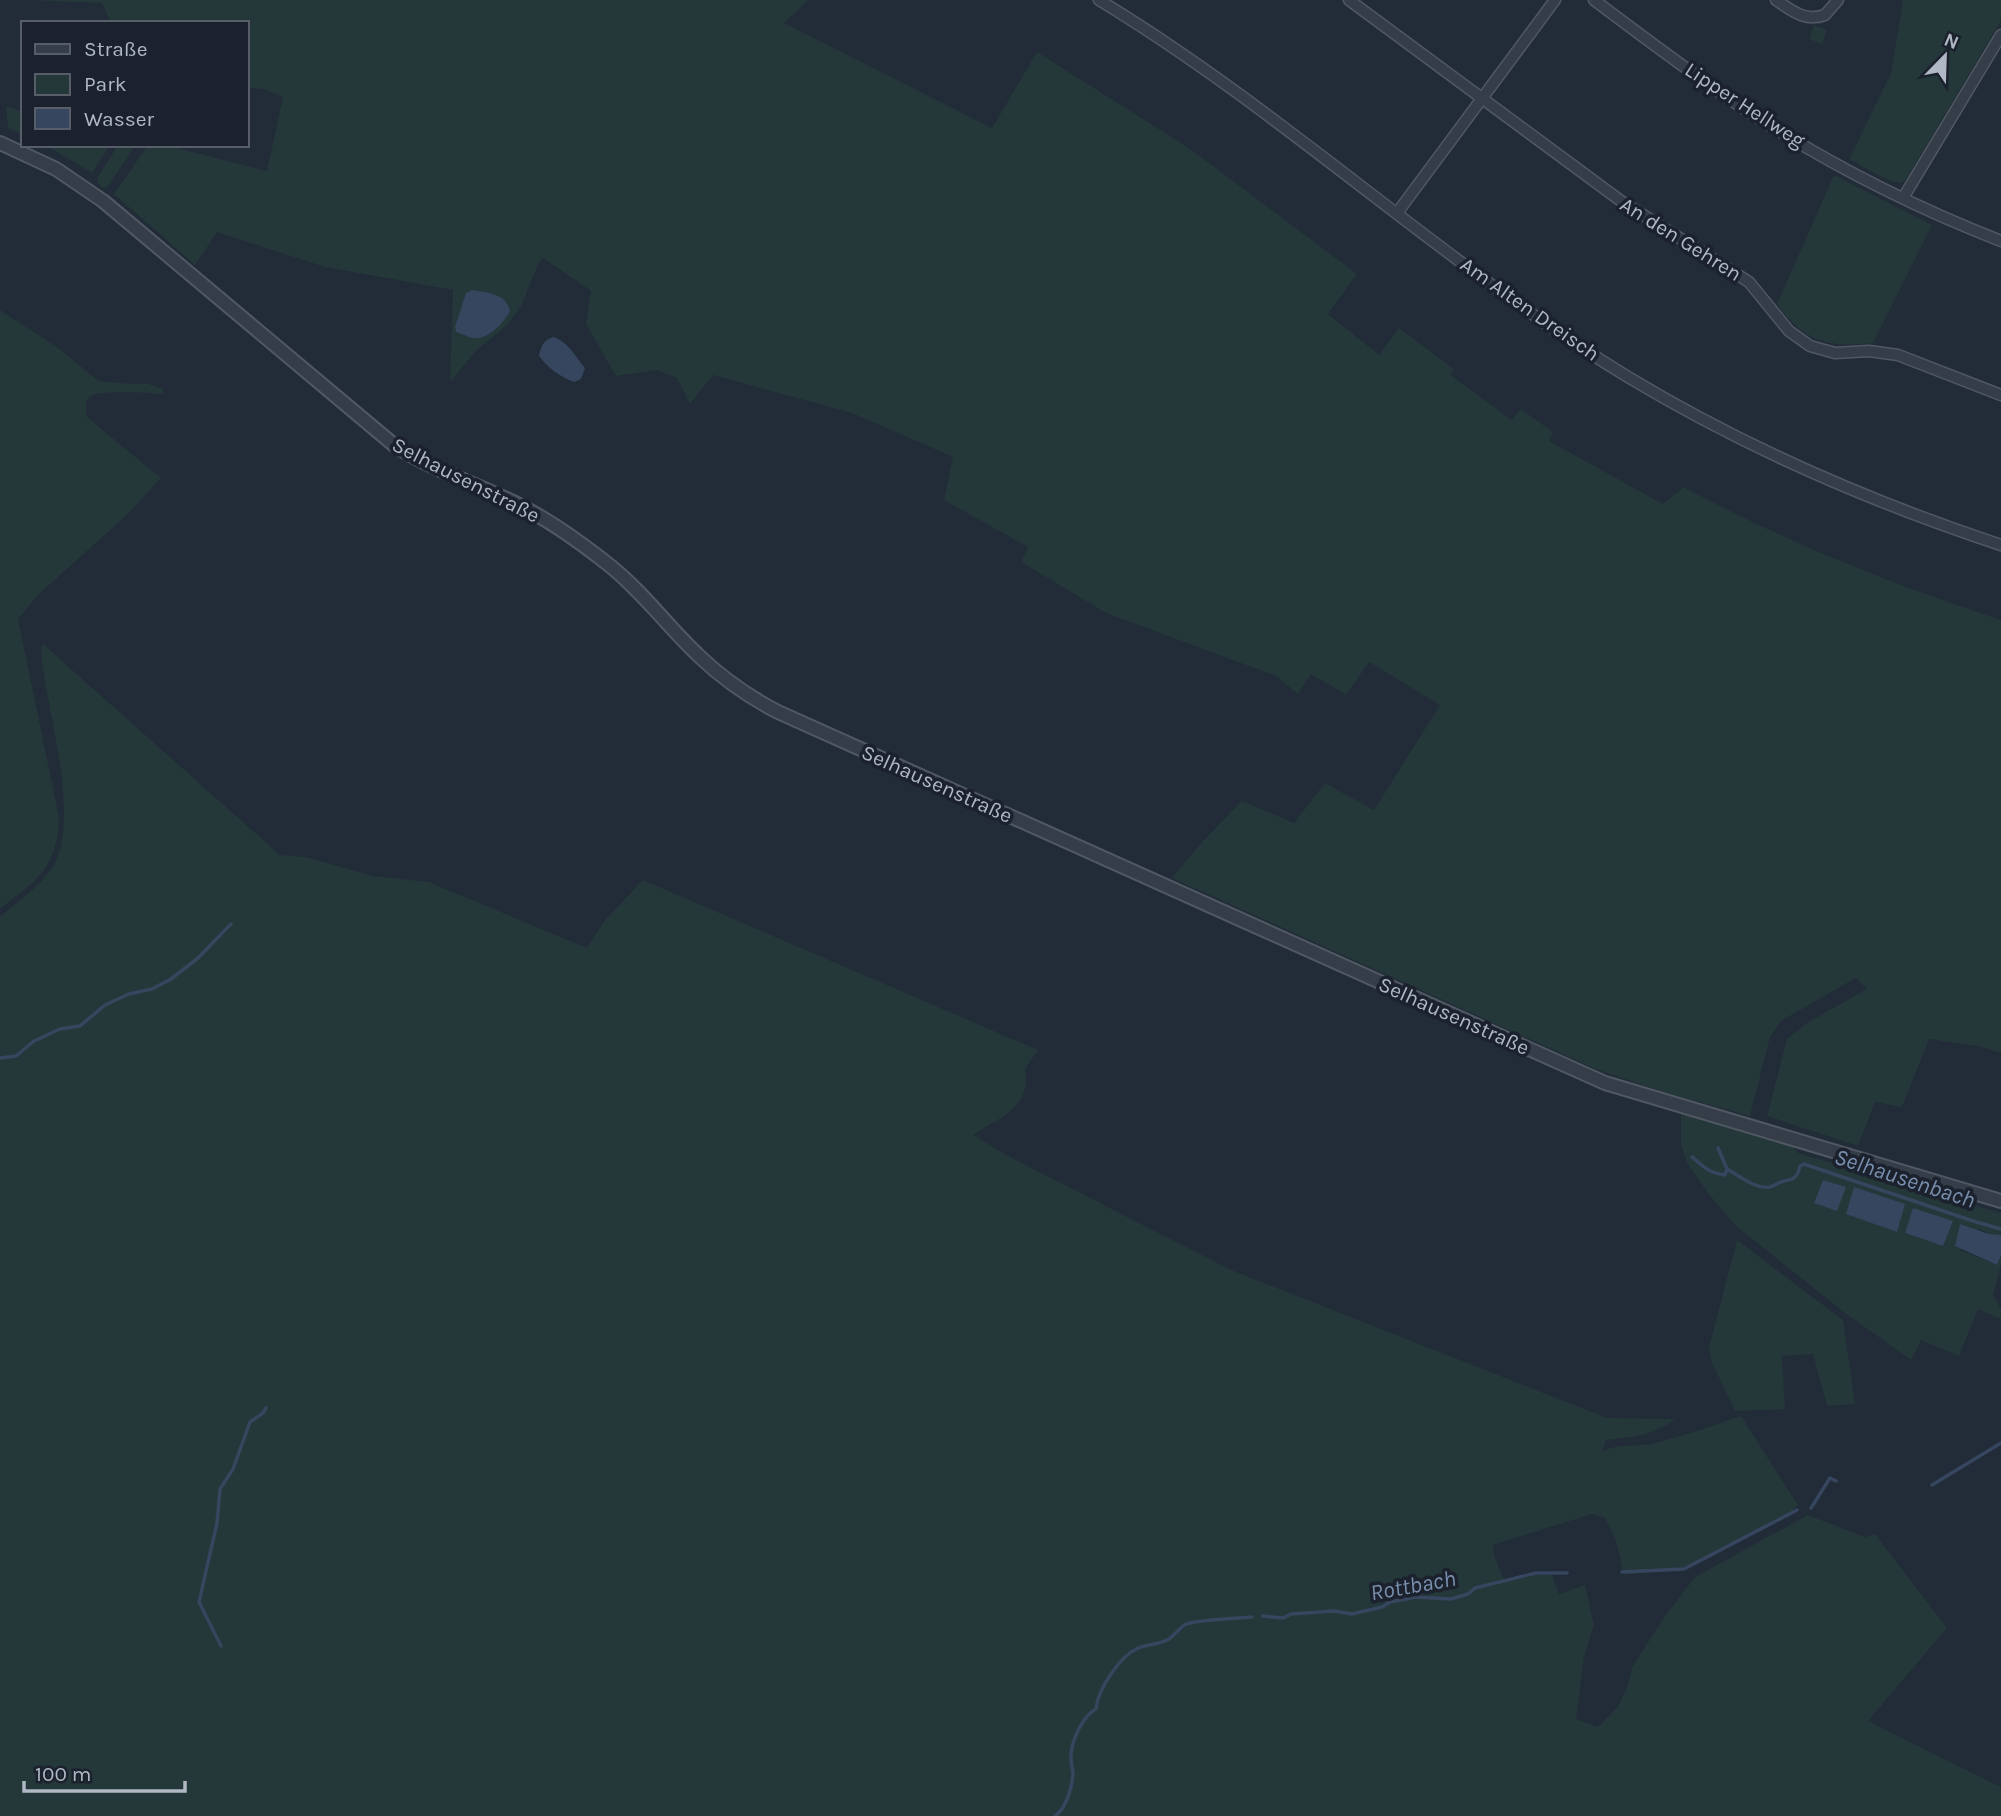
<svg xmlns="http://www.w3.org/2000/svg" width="2001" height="1816" font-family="Karla,sans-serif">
<rect width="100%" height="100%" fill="#222b38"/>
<path fill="#243739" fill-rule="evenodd" d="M26 0H809L784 23 992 128 1037 52 1189 148 1357 274 1328 314 1379 355 1399 328 1454 369 1450 375 1512 420 1521 409 1553 432 1549 441 1663 504 1684 487C1788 543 1890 583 2001 620V1053L1978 1046 1929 1039 1902 1107 1875 1102 1858 1146 1767 1116 1787 1039 1805 1024 1867 989 1856 978 1781 1021 1770 1037 1750 1116 1667 1093 1598 1070 1172 878 1203 841 1242 801 1294 823 1325 783 1374 810 1440 705 1369 662 1346 695 1311 674 1298 694 1276 676 1106 613 1021 562 1028 547 944 500 953 457 852 413 713 375 690 404 677 378 657 370 616 376 586 324 591 291 543 258 538 265 521 306 508 324 475 352 450 382 453 290 325 267 217 232 195 265 114 194 148 145H165L267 171 283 97 263 89 247 88V23H111L102 3Z
M1903 0H2001V21L1906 179 1901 183C1884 181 1866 168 1851 160L1850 157 1891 73Z
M1814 25 1827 30 1822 44 1809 39Z
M6 106 23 112V135L8 128Z
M45 145H107L109 146 92 173Z
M118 145H135L108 187 102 188 97 182 98 177Z
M1834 175 1932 225 1873 343C1829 348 1804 342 1777 304Z
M0 310 58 348 99 381 132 384H149L163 389V393L158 394C148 392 97 391 91 396 84 401 86 409 87 417L161 478 128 514 39 594 18 619 59 817C57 869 38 879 0 909Z
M43 644 280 855 306 857 373 876 429 882 587 948 605 920 643 880 1038 1050 1025 1069C1032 1108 1000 1117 973 1135L1012 1158 1231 1270 1607 1418 1675 1419C1655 1436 1631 1437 1606 1440L1602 1452C1616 1443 1634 1447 1650 1444 1681 1437 1711 1426 1741 1416L1798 1505 1786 1516 1690 1567 1624 1575 1617 1544 1605 1518 1592 1514 1493 1545 1495 1558 1505 1582 1551 1572 1559 1594 1585 1585 1594 1625 1584 1657 1576 1719 1598 1727 1619 1705 1628 1685 1632 1667 1665 1616 1695 1577 1808 1515 1865 1537 1875 1534 1947 1628 1868 1721 2001 1787V1816H0V916C18 902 38 888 51 869 84 823 44 704 41 649Z
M1681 1113 1793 1147 1798 1153 2001 1213V1235L1989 1234 1979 1229 1960 1250 1997 1265 2001 1256V1265L1993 1295 2001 1309V1319L1978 1309 1959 1356 1921 1340 1911 1360 1845 1313 1737 1227 1711 1197 1687 1163 1681 1144ZM1952 1221 1943 1246 1905 1233Z
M1737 1240 1843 1320 1855 1404 1827 1406 1813 1354 1782 1356 1785 1409 1735 1411 1712 1363 1709 1347Z"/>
<path fill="#36465f" d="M472 290C488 293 506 293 510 311 504 323 488 340 473 338 467 337 461 333 456 332L455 327 466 293Z
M554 337C569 343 575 356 585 368L581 379 574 382C559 376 549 369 539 356 541 346 543 340 554 337Z
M1823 1180 1846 1187 1837 1211 1814 1203Z
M1854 1187 1905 1204 1897 1232 1846 1214Z
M1913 1208 1953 1221 1943 1246 1905 1233Z
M1960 1224 1989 1234 2001 1235V1256L1997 1265 1955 1246Z"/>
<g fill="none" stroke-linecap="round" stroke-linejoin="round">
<path stroke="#36465f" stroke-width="3.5" d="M0 1058 16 1056 34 1041 60 1029 80 1026 105 1005 129 994 152 989 171 979 198 958 231 924
M1718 1148 1727 1169
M1692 1157C1705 1167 1706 1172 1725 1175L1727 1169C1739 1176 1755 1189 1770 1187 1774 1186 1777 1183 1781 1182 1792 1179 1797 1180 1800 1166L1804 1164 1973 1221 2001 1229
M1932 1485 2001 1443
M1811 1508 1830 1478 1836 1481
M1622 1572 1684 1569 1797 1510
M1263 1616 1283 1618 1291 1614 1334 1611 1352 1614 1382 1607 1390 1602 1416 1597 1451 1599 1468 1594 1475 1588 1536 1573H1567
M221 1646 199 1602 217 1523 220 1489 233 1469 250 1422 263 1413 266 1408
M1055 1816C1066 1808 1071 1790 1073 1775 1073 1768 1070 1760 1071 1753 1073 1738 1083 1716 1096 1709 1098 1689 1119 1657 1138 1648 1147 1644 1159 1645 1169 1639 1175 1635 1180 1627 1186 1624 1196 1620 1239 1618 1252 1617"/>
<defs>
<path id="minor" d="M1099 0C1284 112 1443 264 1628 377 1746 448 1871 502 2001 545
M1349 0 1621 201 1749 282 1789 331 1810 346 1835 353 1869 351 1898 355 2001 395
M1594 0C1641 35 1688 71 1737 104 1819 159 1909 205 2001 241
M1776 0C1792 11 1805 22 1825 15L1838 0
M1903 198 2001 35
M1397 213 1555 0"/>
<path id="tertiary" d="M0 143 56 169 103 201 394 445C432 470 475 483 515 503 548 519 580 542 609 565 643 592 668 627 699 656 723 679 749 697 778 712L1605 1083 2001 1201"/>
</defs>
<use href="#minor" stroke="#505863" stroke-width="13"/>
<use href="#tertiary" stroke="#505863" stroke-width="16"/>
<use href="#minor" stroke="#353d49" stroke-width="10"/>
<use href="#tertiary" stroke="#353d49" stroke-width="12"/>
</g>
<g text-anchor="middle" stroke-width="7" stroke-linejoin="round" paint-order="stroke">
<g font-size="21" fill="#b0b8c5" stroke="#1b222d">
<text transform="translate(1745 105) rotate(33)" y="7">Lipper Hellweg</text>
<text transform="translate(1681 239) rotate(32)" y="7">An den Gehren</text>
<text transform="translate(1530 309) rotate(35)" y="7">Am Alten Dreisch</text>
<text transform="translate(466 480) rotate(27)" y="7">Selhausenstraße</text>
<text transform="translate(937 784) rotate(24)" y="7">Selhausenstraße</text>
<text transform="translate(1454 1016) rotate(24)" y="7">Selhausenstraße</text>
</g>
<g font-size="23" font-style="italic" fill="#788eac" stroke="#1b222d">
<text transform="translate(1905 1178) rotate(18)" y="8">Selhausenbach</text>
<text transform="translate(1413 1585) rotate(-10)" y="8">Rottbach</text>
</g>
</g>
<rect x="21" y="21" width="228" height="126" fill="#1b222d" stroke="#575e6a" stroke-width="2"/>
<rect x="35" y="44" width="35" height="10" fill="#353d49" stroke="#575e6a" stroke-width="2"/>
<text x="84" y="56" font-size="21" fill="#b0b8c5">Straße</text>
<rect x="35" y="74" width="35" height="21" fill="#243739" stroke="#575e6a" stroke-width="2"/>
<text x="84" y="91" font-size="21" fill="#b0b8c5">Park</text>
<rect x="35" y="108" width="35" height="21" fill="#36465f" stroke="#575e6a" stroke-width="2"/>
<text x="84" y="126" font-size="21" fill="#b0b8c5">Wasser</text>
<g transform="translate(1945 56) rotate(23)" stroke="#1b222d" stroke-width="5" paint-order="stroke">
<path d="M0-5L12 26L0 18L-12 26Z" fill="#b0b8c5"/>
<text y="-10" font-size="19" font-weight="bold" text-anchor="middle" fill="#b0b8c5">N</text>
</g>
<path d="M24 1781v10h161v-10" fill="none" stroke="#b0b8c5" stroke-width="3.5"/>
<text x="35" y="1781" font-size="21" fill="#b0b8c5" stroke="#1b222d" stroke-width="5" paint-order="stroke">100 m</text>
</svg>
